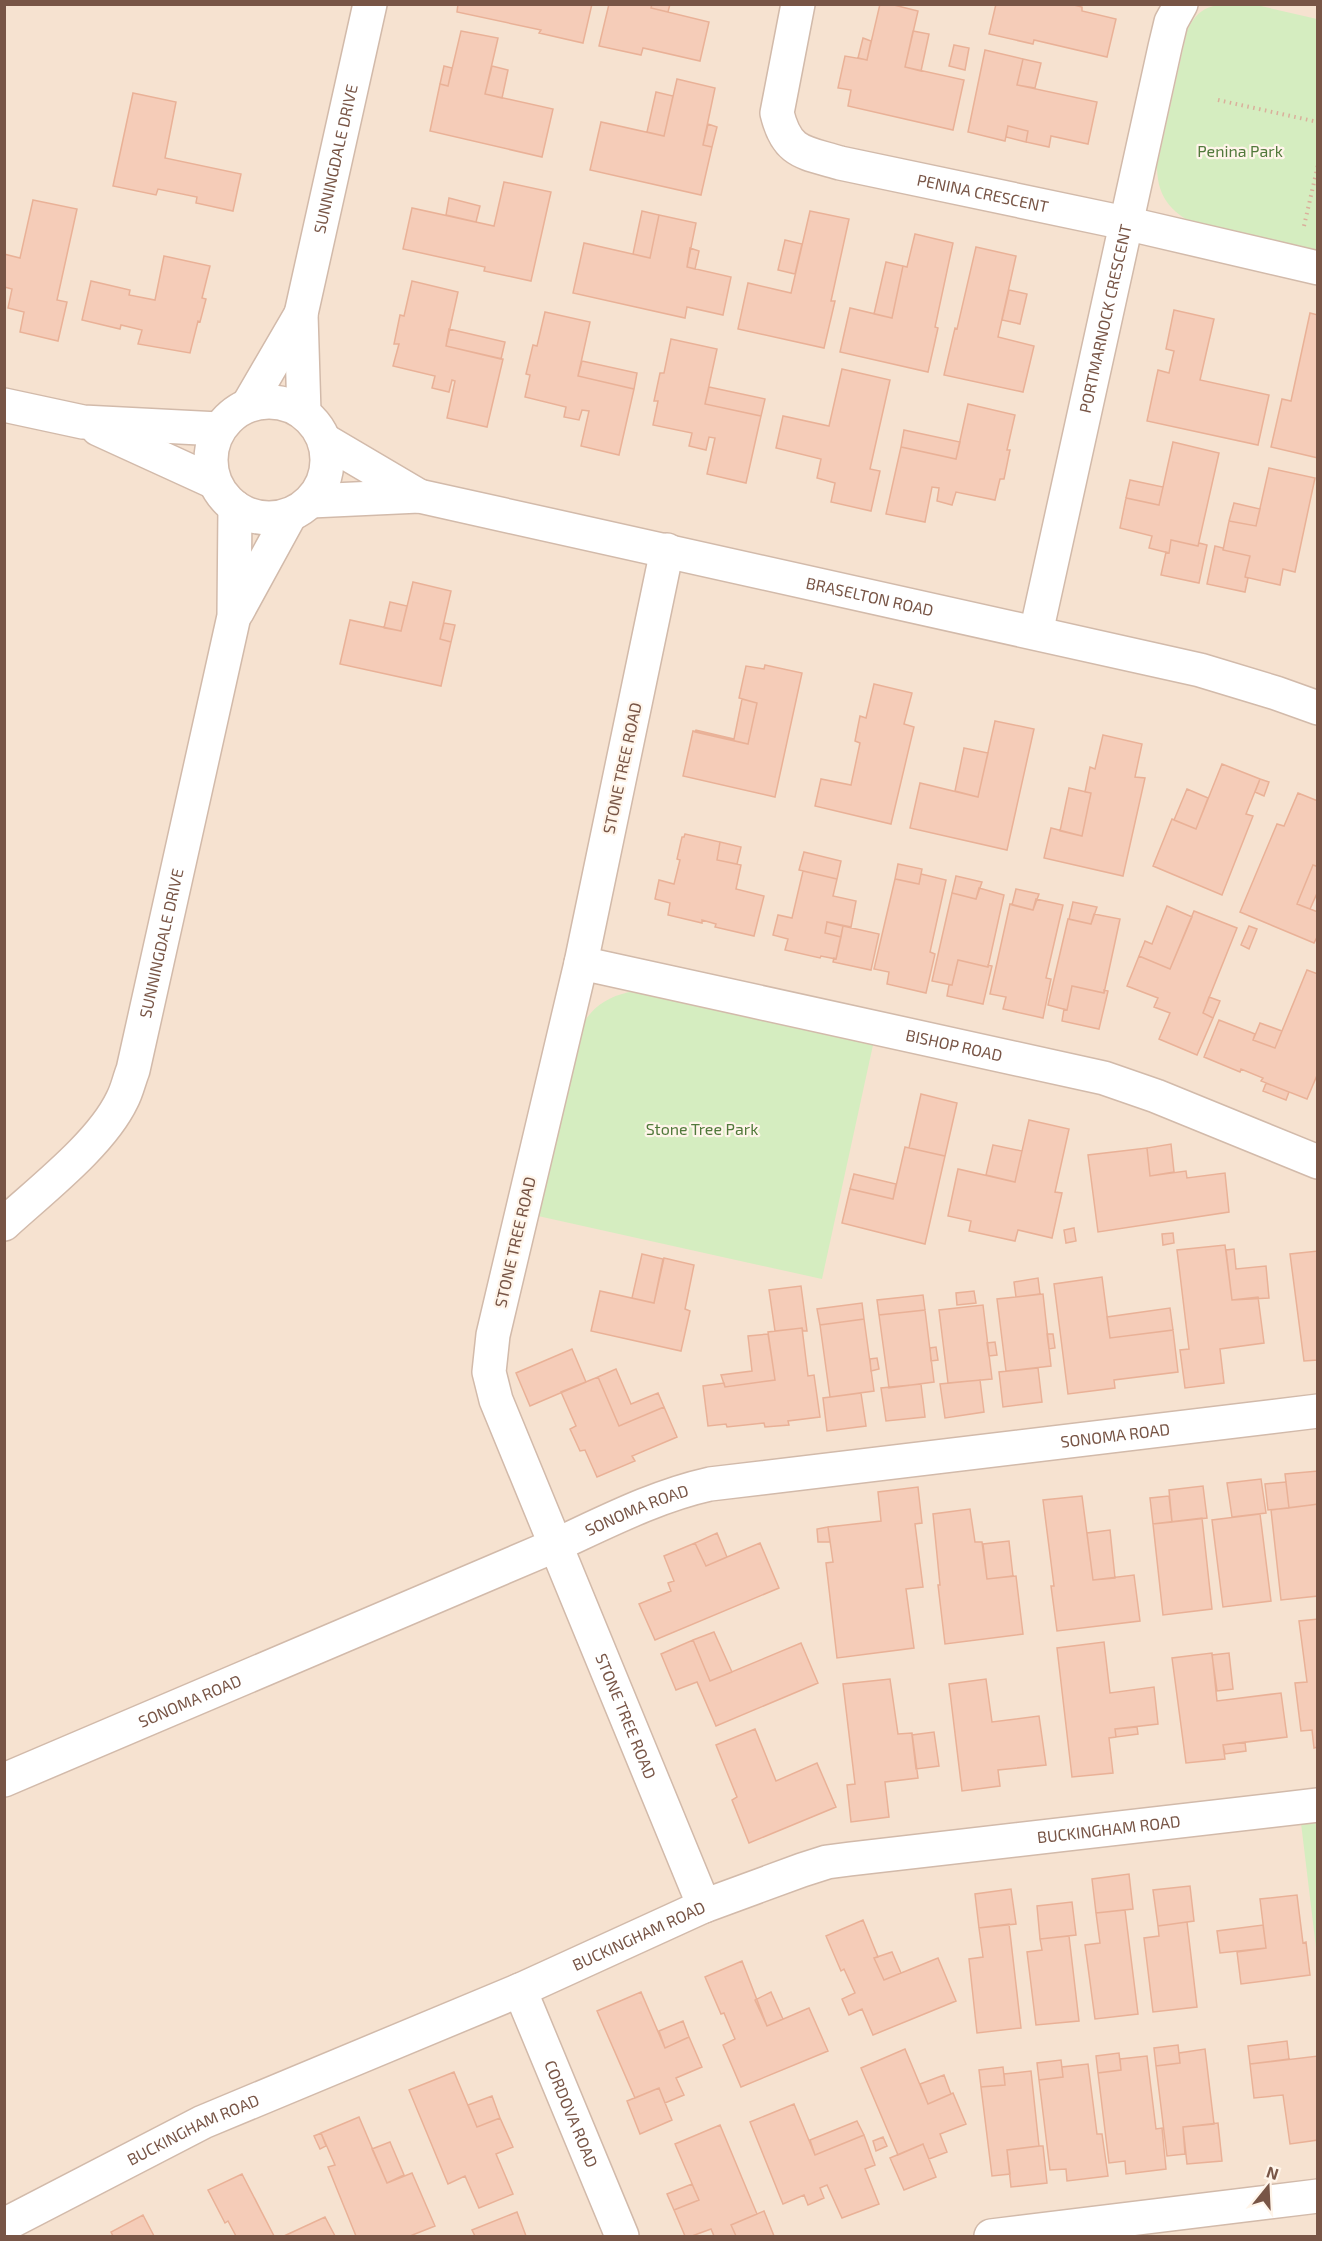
<svg xmlns="http://www.w3.org/2000/svg" width="1322" height="2241" font-family="'Exo 2',sans-serif">
<rect width="100%" height="100%" fill="#fef1e2"/>
<path fill="#f6e2d0" d="M5 5H1317V2236H5Z"/>
<path fill="#d5edc0" d="M1252 4 1317 19V250L1191 222C1167 209 1157 192 1157 166L1187 31C1201 0 1220 5 1252 4Z
M629 992 643 993 873 1045 822 1279 538 1216 579 1031C590 1009 604 998 629 992Z
M1317 1821V1956L1301 1823Z"/>
<path fill="#f5ccb8" stroke="#e9b197" stroke-width="1.5" d="M458 4H592L583 43 539 33 541 30 457 12Z
M609 4H652L651 8 709 22 700 61 643 48 641 55 599 46Z
M652 4H670L668 12 651 8Z
M880 4H890L918 11 905 67 964 80 953 130 848 106 851 90 838 88 845 56 867 60Z
M996 4H1070L1082 7V11L1116 19 1107 57 1034 40 1033 44 989 34Z
M461 31 498 38 485 94 553 109 542 157 430 131 440 84 448 86Z
M913 31 929 34 921 71 905 67Z
M863 38 871 41 867 60 858 58Z
M954 45 969 48 965 70 949 66Z
M985 50 1023 59 1017 85 1097 102 1088 144 1051 136 1049 147 1026 142 1028 131 1008 126 1005 141 968 132Z
M1023 59 1041 63 1035 88 1017 85Z
M444 66 452 68 448 86 440 84Z
M492 66 508 70 502 98 485 94Z
M677 79 715 88 703 145 712 147 701 195 590 170 601 122 664 136Z
M656 92 673 96 664 136 647 132Z
M133 93 176 102 165 158 241 174 233 211 196 203 197 197 158 189 156 195 113 186Z
M708 124 717 127 712 147 703 145Z
M1008 126 1028 131 1026 142 1006 137Z
M504 182 551 192 531 281 484 271 485 267 403 249 412 208 494 226Z
M449 198 480 206 476 222 446 215Z
M33 200 77 209 57 300 67 302 58 341 20 332 24 312 8 308 12 289 4 287V254L20 258Z
M642 211 659 215 650 258 633 254Z
M810 211 849 219 831 301H835L824 348 738 329 748 283 791 293Z
M659 215 696 223 687 267 731 277 723 315 687 307 685 318 573 293 584 243 650 258Z
M915 234 953 243 935 327 938 328 928 372 840 352 850 308 892 318 903 266 907 267Z
M785 240 802 244 795 274 778 270Z
M976 247 1016 256 998 337 1034 346 1023 392 944 375 955 328 957 329Z
M690 248 699 251 695 269 687 267Z
M164 256 210 266 202 298 206 299 200 322 198 321 190 353 138 344 142 330 121 325 120 329 82 320 91 281 130 290 129 295 155 300Z
M886 262 903 266 892 318 874 314Z
M412 281 458 292 446 346 503 359 487 427 447 418 455 381 452 380 449 392 432 388 435 376 393 366 399 344H394L400 315 404 316Z
M1009 290 1027 294 1020 324 1002 320Z
M1174 310 1214 319 1200 380 1269 395 1258 445 1147 421 1158 370 1169 373 1174 351 1166 349Z
M545 312 590 322 578 376 634 389 619 455 581 446 589 411 582 410 579 420 564 417 566 407 525 397 530 375 526 374 533 345 537 346Z
M1310 313 1318 315V458L1271 447 1282 399 1291 401Z
M449 329 505 342 501 359 446 346Z
M671 339 717 349 705 404 761 416 746 483 707 474 715 438 709 437 706 450 689 446 692 433 653 425 658 401H654L660 373H664Z
M582 361 637 373 634 389 578 376Z
M842 369 890 380 870 469 880 471 871 511 831 502 835 483 817 478 821 459 776 448 783 416 829 426Z
M709 387 765 399 761 416 705 404Z
M968 404 1015 415 1007 450H1010L1004 479H1000L995 500 956 492 952 505 937 501 939 488 932 487 925 522 886 514 901 447 956 459Z
M904 430 960 442 956 459 901 447Z
M1173 442 1219 453 1198 546 1171 540 1169 553 1149 548 1152 536 1120 528 1126 498 1159 505Z
M1269 468 1315 478 1295 572 1283 569 1280 585 1245 577 1250 556 1223 550 1229 521 1256 526Z
M1130 480 1163 487 1159 505 1126 498Z
M1234 503 1260 509 1256 526 1229 521Z
M1171 540 1198 546 1199 543 1207 545 1199 583 1161 575 1166 552 1169 553Z
M1215 546 1223 548V550L1250 556 1245 577 1248 578 1245 592 1207 584Z
M413 582 451 591 440 639 451 642 441 686 340 664 350 620 401 631Z
M390 602 407 606 401 631 384 628Z
M444 623 455 625 451 642 440 639Z
M765 665 802 673 775 797 683 776 693 731 748 744 757 703 739 698 746 666 764 669Z
M874 684 912 693 904 724 914 727 891 824 815 806 821 779 851 785 860 743 855 741 860 716 866 718Z
M742 699 757 703 748 744 695 732 696 730 734 739Z
M995 721 1034 729 1007 850 910 828 920 783 978 797Z
M1103 735 1142 744 1135 777 1145 778 1123 876 1044 858 1051 828 1082 836 1091 793 1085 792 1090 767 1095 769Z
M964 748 988 753 978 797 955 791Z
M1222 764 1260 779 1246 814 1253 816 1222 895 1153 866 1172 819 1196 829Z
M1260 779 1269 782 1264 796 1255 792Z
M1069 788 1091 793 1082 836 1060 831Z
M1187 789 1208 798 1196 829 1174 820Z
M1298 793 1318 801V863L1316 866 1313 865 1297 904 1318 912V935L1314 943 1240 912 1277 824 1284 826Z
M685 834 720 842 717 860 741 865 736 889 764 896 754 936 715 927 716 924 702 920V923L668 915 670 903 655 899 659 880 674 884 680 860 677 859 682 837H684Z
M720 842 741 847 737 864 717 860Z
M804 852 841 861 837 879 799 870Z
M898 864 922 869 919 884 895 879Z
M1313 865 1316 866 1318 865V891L1310 909 1297 904Z
M803 871 837 879 833 896 856 901 851 927 827 922 825 933 841 937 836 959 821 956 820 958 785 950 788 939 773 935 778 915 792 918Z
M921 874 946 880 930 952 935 954 926 993 887 984 889 972 874 969 895 879 919 884Z
M956 876 982 882 976 899 952 893Z
M979 888 1004 895 988 967 958 960 952 985 932 981 952 893 976 899Z
M1016 889 1039 894 1033 910 1012 905Z
M1036 899 1063 905 1046 978 1051 979 1043 1018 1003 1009 1006 997 990 994 1010 904 1033 910Z
M1073 902 1097 907 1091 924 1069 919Z
M1167 906 1192 917 1170 969 1139 956 1145 941 1152 944Z
M1194 911 1237 928 1203 1013 1213 1018 1197 1055 1159 1039 1170 1013 1154 1007 1158 998 1127 986 1139 956 1170 969Z
M1094 914 1120 919 1104 993 1072 986 1067 1010 1048 1005 1068 919 1091 924Z
M827 922 843 926 841 937 825 933Z
M843 926 879 934 871 970 833 962 834 958 836 959Z
M1249 926 1257 929 1249 949 1241 945Z
M958 960 988 967V965L992 966 983 1004 947 996 949 985H952Z
M1307 970 1318 974V1073L1307 1099 1261 1081 1263 1078 1241 1069 1240 1072 1204 1057 1219 1020 1255 1034 1253 1040 1275 1048Z
M1072 986 1104 993V990L1108 991 1099 1029 1062 1021 1064 1009 1067 1010Z
M1209 997 1220 1001 1213 1018 1203 1013Z
M1260 1023 1282 1031 1275 1048 1253 1040Z
M1266 1083 1289 1092 1286 1100 1263 1091Z
M921 1094 957 1103 945 1156 909 1148Z
M1029 1120 1069 1129 1055 1192 1062 1193 1052 1238 1018 1230 1015 1241 969 1231 971 1221 948 1216 958 1169 1015 1182Z
M1171 1144 1174 1172 1150 1176 1147 1148Z
M993 1145 1022 1151 1015 1182 986 1175Z
M905 1147 945 1156 925 1244 842 1223 850 1189 893 1199Z
M1147 1148 1150 1176 1186 1171 1187 1178 1225 1173 1229 1212 1098 1232 1088 1155Z
M854 1174 896 1184 893 1199 850 1189Z
M1074 1228 1076 1241 1066 1243 1064 1230Z
M1173 1233 1174 1243 1163 1245 1162 1234Z
M1225 1245 1232 1300 1258 1297 1264 1343 1220 1349 1224 1383 1185 1388 1180 1350 1189 1349 1177 1250Z
M1234 1249 1236 1269 1266 1266 1269 1298 1232 1300 1226 1250Z
M1318 1251V1360L1304 1361 1290 1254Z
M642 1254 663 1259 654 1303 632 1298Z
M664 1258 694 1265 685 1309 690 1311 681 1351 591 1331 600 1291 654 1303Z
M1102 1277 1110 1338 1173 1330 1178 1372 1114 1380 1115 1388 1068 1394 1054 1284Z
M1038 1278 1040 1294 1016 1297 1014 1282Z
M801 1286 807 1331H803L802 1328 775 1331 769 1290Z
M974 1291 976 1303 957 1305 956 1293Z
M1043 1294 1051 1366 1006 1371 997 1299Z
M923 1295 925 1310 879 1315 877 1300Z
M862 1303 864 1319 820 1325 817 1309Z
M983 1305 992 1379 948 1383 939 1310Z
M1170 1308 1173 1330 1110 1338 1107 1317Z
M925 1310 934 1382 889 1388 879 1315Z
M864 1319 874 1391 830 1397 820 1325Z
M802 1328 808 1376 814 1375 820 1417 788 1421 789 1425 765 1427 764 1423 727 1427 726 1424 708 1426 703 1386 724 1383 725 1387 775 1380 768 1332Z
M768 1334 775 1380 725 1387 721 1375 752 1371 748 1336Z
M1047 1334H1053L1055 1348 1049 1349Z
M995 1342 997 1355 989 1356 987 1343Z
M936 1347 938 1360 931 1361 930 1348Z
M572 1349 586 1382 530 1406 516 1373Z
M877 1358 879 1369 871 1371 870 1359Z
M1038 1368 1042 1402 1003 1407 999 1372Z
M616 1369 631 1404 658 1393 664 1407 619 1426 598 1377Z
M598 1377 619 1426 664 1407 677 1437 632 1456 635 1461 597 1477 585 1450 580 1451 570 1429 576 1426 561 1392Z
M980 1380 984 1412 945 1418 940 1384Z
M921 1384 925 1417 886 1421 881 1388Z
M861 1393 866 1426 827 1431 823 1398Z
M1318 1471V1504L1289 1508 1285 1474Z
M1261 1479 1266 1513 1232 1517 1227 1483Z
M1286 1482 1289 1508 1268 1510 1265 1484Z
M1203 1486 1207 1518 1172 1522 1169 1490Z
M918 1487 922 1523 915 1524 923 1587 906 1589 914 1648 837 1658 826 1563 833 1562 828 1527 881 1521 878 1492Z
M1082 1496 1093 1580 1134 1575 1140 1621 1057 1631 1051 1586H1054L1043 1500Z
M1169 1496 1172 1522 1153 1524 1150 1498Z
M1318 1504V1596L1281 1600 1271 1510Z
M970 1509 975 1542H982L987 1579 1016 1576 1023 1634 945 1644 938 1585H940L933 1514Z
M1260 1514 1271 1601 1223 1607 1212 1520Z
M1202 1518 1212 1609 1163 1615 1153 1524Z
M828 1527 830 1542H818L817 1529Z
M1110 1530 1115 1578 1093 1580 1087 1533Z
M717 1533 727 1557 706 1566 695 1543Z
M1009 1541 1013 1576 987 1579 983 1544Z
M695 1543 706 1566 760 1543 779 1588 655 1640 639 1604 671 1591 668 1583 674 1581 664 1556Z
M1318 1619V1747L1314 1748 1312 1730 1301 1731 1295 1683 1307 1682 1299 1621Z
M714 1632 732 1672 710 1681 693 1640Z
M693 1640 710 1681 801 1643 818 1683 716 1726 697 1682 676 1690 661 1654Z
M1104 1642 1110 1693 1154 1687 1158 1724 1115 1729 1116 1737 1109 1738 1113 1773 1072 1777 1057 1648Z
M1212 1653 1217 1701 1281 1693 1287 1737 1223 1745 1225 1759 1186 1763 1172 1658Z
M1229 1653 1233 1689 1217 1691 1212 1655Z
M890 1679 898 1734 912 1733 918 1778 885 1782 889 1817 851 1822 847 1785 855 1784 843 1684Z
M986 1679 992 1722 1039 1716 1046 1765 998 1770 1000 1786 962 1791 949 1684Z
M1137 1727 1138 1734 1116 1737 1115 1729Z
M755 1729 776 1781 817 1763 836 1807 749 1843 732 1800 737 1797 716 1745Z
M934 1732 939 1766 916 1769 912 1735Z
M1245 1742 1246 1751 1225 1754 1223 1745Z
M1129 1874 1133 1909 1096 1913 1092 1879Z
M1190 1886 1194 1921 1158 1926 1153 1890Z
M1011 1889 1016 1924 979 1928 975 1894Z
M1297 1895 1303 1943 1306 1942 1310 1975 1241 1984 1237 1952 1266 1948 1260 1899Z
M1072 1902 1076 1935 1040 1939 1037 1906Z
M1125 1910 1138 2014 1095 2019 1085 1945 1100 1943 1096 1913Z
M863 1920 878 1957 874 1958 884 1980 938 1958 956 2001 873 2035 862 2009 849 2015 842 1999 855 1993 844 1969 841 1971 826 1936Z
M1187 1922 1197 2007 1153 2012 1144 1938 1159 1936 1158 1926Z
M1009 1924 1021 2028 977 2033 969 1959 983 1957 979 1928Z
M1263 1925 1266 1948 1220 1953 1217 1931Z
M1069 1936 1079 2021 1036 2025 1027 1952 1042 1950 1040 1939Z
M892 1952 901 1973 884 1980 874 1958Z
M742 1961 767 2026 809 2008 828 2051 741 2087 723 2045 735 2039 724 2013 721 2014 705 1977Z
M641 1992 665 2048 689 2037 702 2067 676 2078 684 2095 665 2103 659 2088 635 2098 597 2011Z
M771 1992 783 2019 767 2026 755 2000Z
M683 2021 689 2037 665 2048 659 2031Z
M1287 2041 1289 2059 1250 2064 1248 2046Z
M1178 2045 1180 2063 1156 2066 1154 2048Z
M905 2049 928 2104 953 2093 966 2124 940 2134 947 2152 929 2159 923 2144 898 2155 861 2068Z
M1205 2049 1214 2124 1183 2127 1185 2154 1167 2156 1156 2066 1180 2063 1179 2053Z
M1119 2053 1121 2070 1098 2073 1096 2056Z
M1147 2056 1156 2129 1162 2128 1166 2169 1126 2174 1125 2161 1109 2163 1098 2073 1121 2070 1120 2059Z
M1318 2056V2140L1290 2144 1283 2095 1254 2098 1250 2064Z
M1061 2060 1063 2077 1039 2080 1037 2063Z
M1088 2064 1097 2134H1102L1108 2176 1067 2181 1066 2169 1050 2170 1039 2080 1063 2077 1062 2067Z
M1003 2067 1005 2085 981 2087 979 2070Z
M1031 2071 1039 2146 1007 2150 1010 2174 992 2176 981 2087 1005 2085 1004 2074Z
M454 2072 477 2127 500 2118 513 2147 496 2154 513 2194 479 2208 465 2176 448 2184 409 2090Z
M944 2075 951 2094 928 2104 920 2084Z
M659 2088 672 2120 640 2134 627 2101Z
M492 2096 500 2118 477 2127 468 2105Z
M794 2104 815 2155 864 2135 875 2165 865 2169 879 2204 842 2218 827 2185 820 2188 824 2198 808 2205 804 2195 783 2204 750 2122Z
M359 2117 387 2183 412 2173 435 2226 410 2236H356L328 2167 335 2165 321 2133Z
M857 2121 864 2135 815 2155 810 2140Z
M1218 2123 1222 2161 1187 2164 1183 2127Z
M720 2125 757 2214 731 2225 736 2236H714L711 2229 692 2236H685L674 2210 699 2200 675 2144Z
M321 2133 326 2146 320 2149 314 2136Z
M883 2137 887 2146 876 2151 873 2141Z
M390 2142 404 2175 387 2183 372 2149Z
M923 2144 936 2177 904 2190 890 2158Z
M1039 2146H1043L1047 2183 1011 2187 1007 2150Z
M242 2174 274 2236H236L228 2221 225 2223 208 2190Z
M692 2184 699 2200 674 2210 667 2194Z
M764 2211 774 2236H736L731 2225Z
M517 2212 526 2236H475L472 2230Z
M143 2215 154 2236H113L111 2232Z
M325 2217 335 2236H284Z"/>
<g fill="none" stroke-linecap="round" stroke-linejoin="round">
<defs>
<g id="minor">
<path id="s1" d="M798 4 777 113C787 154 804 152 840 163L1125 223 1318 268"/>
<circle cx="269" cy="460" r="58"/>
<path d="M4 405 83 422 219 429"/>
<path d="M248 405 301 314"/>
<path id="s2" d="M304 413 301 314 370 4"/>
<path d="M98 429 214 482"/>
<path d="M324 440 419 496"/>
<path id="s3" d="M311 501 419 496 1200 670 1276 693 1318 708"/>
<path id="s4" d="M667 550 581 963 493 1335 489 1372 496 1400 704 1906"/>
<path d="M237 612 290 515"/>
<path id="s5" d="M1036 633 1165 47 1171 22 1181 4"/>
<path id="s6" d="M581 963 1104 1078 1156 1096 1318 1162"/>
<path id="s7" d="M4 1224C41 1190 101 1144 122 1100 127 1091 129 1080 133 1070L234 616 235 507"/>
<path id="s8" d="M4 1780 556 1545C606 1522 656 1496 710 1484L1318 1411"/>
<path id="s9" d="M520 1990 622 2236"/>
<path id="s10" d="M4 2225 203 2122 520 1990 704 1906 802 1870 827 1862 850 1859 1318 1805"/>
<path d="M991 2236 1318 2196"/>
</g>
</defs>
<use href="#minor" stroke="#d2baaa" stroke-width="36"/>
<path stroke="#daaf9b" stroke-width="4" stroke-dasharray="1.5 4.5" stroke-linecap="butt" d="M1218 100 1318 122
M1304 226 1318 165"/>
<use href="#minor" stroke="#fff" stroke-width="33"/>
</g>
<g text-anchor="middle" stroke-width="4.5" stroke-linejoin="round" paint-order="stroke">
<g font-size="16" fill="#51793b" stroke="#fff5ea">
<text x="1240" y="157">Penina Park</text>
<text x="702" y="1135">Stone Tree Park</text>
</g>
<g font-size="16" fill="#785546" stroke="#fff5ea">
<text dy="6" stroke="none"><textPath href="#s2" startOffset="258">SUNNINGDALE DRIVE</textPath></text>
<text dy="6" stroke="none"><textPath href="#s1" startOffset="344">PENINA CRESCENT</textPath></text>
<text dy="6" stroke="none"><textPath href="#s5" startOffset="322">PORTMARNOCK CRESCENT</textPath></text>
<text dy="6" stroke="none"><textPath href="#s3" startOffset="570">BRASELTON ROAD</textPath></text>
<text transform="translate(622 768) rotate(-78)" y="6">STONE TREE ROAD</text>
<text dy="6" stroke="none"><textPath href="#s7" startOffset="334">SUNNINGDALE DRIVE</textPath></text>
<text dy="6" stroke="none"><textPath href="#s6" startOffset="382">BISHOP ROAD</textPath></text>
<text transform="translate(515 1242) rotate(-77)" y="6">STONE TREE ROAD</text>
<text dy="6" stroke="none"><textPath href="#s8" startOffset="1174">SONOMA ROAD</textPath></text>
<text dy="6" stroke="none"><textPath href="#s8" startOffset="688">SONOMA ROAD</textPath></text>
<text dy="6" stroke="none"><textPath href="#s8" startOffset="202">SONOMA ROAD</textPath></text>
<text dy="6" stroke="none"><textPath href="#s4" startOffset="1212">STONE TREE ROAD</textPath></text>
<text dy="6" stroke="none"><textPath href="#s10" startOffset="1184">BUCKINGHAM ROAD</textPath></text>
<text dy="6" stroke="none"><textPath href="#s10" startOffset="698">BUCKINGHAM ROAD</textPath></text>
<text dy="6" stroke="none"><textPath href="#s9" startOffset="134">CORDOVA ROAD</textPath></text>
<text dy="6" stroke="none"><textPath href="#s10" startOffset="212">BUCKINGHAM ROAD</textPath></text>
</g>
</g>
<rect width="1322" height="2241" fill="none" stroke="#785546" stroke-width="12"/>
<g transform="translate(1268 2187) rotate(18)" stroke="#fff5ea" stroke-width="4.5" paint-order="stroke">
<path d="M0-4.5L10 22L0 15L-10 22Z" fill="#785546"/>
<text y="-9" font-size="16" font-weight="bold" text-anchor="middle" fill="#785546">N</text>
</g>
</svg>
